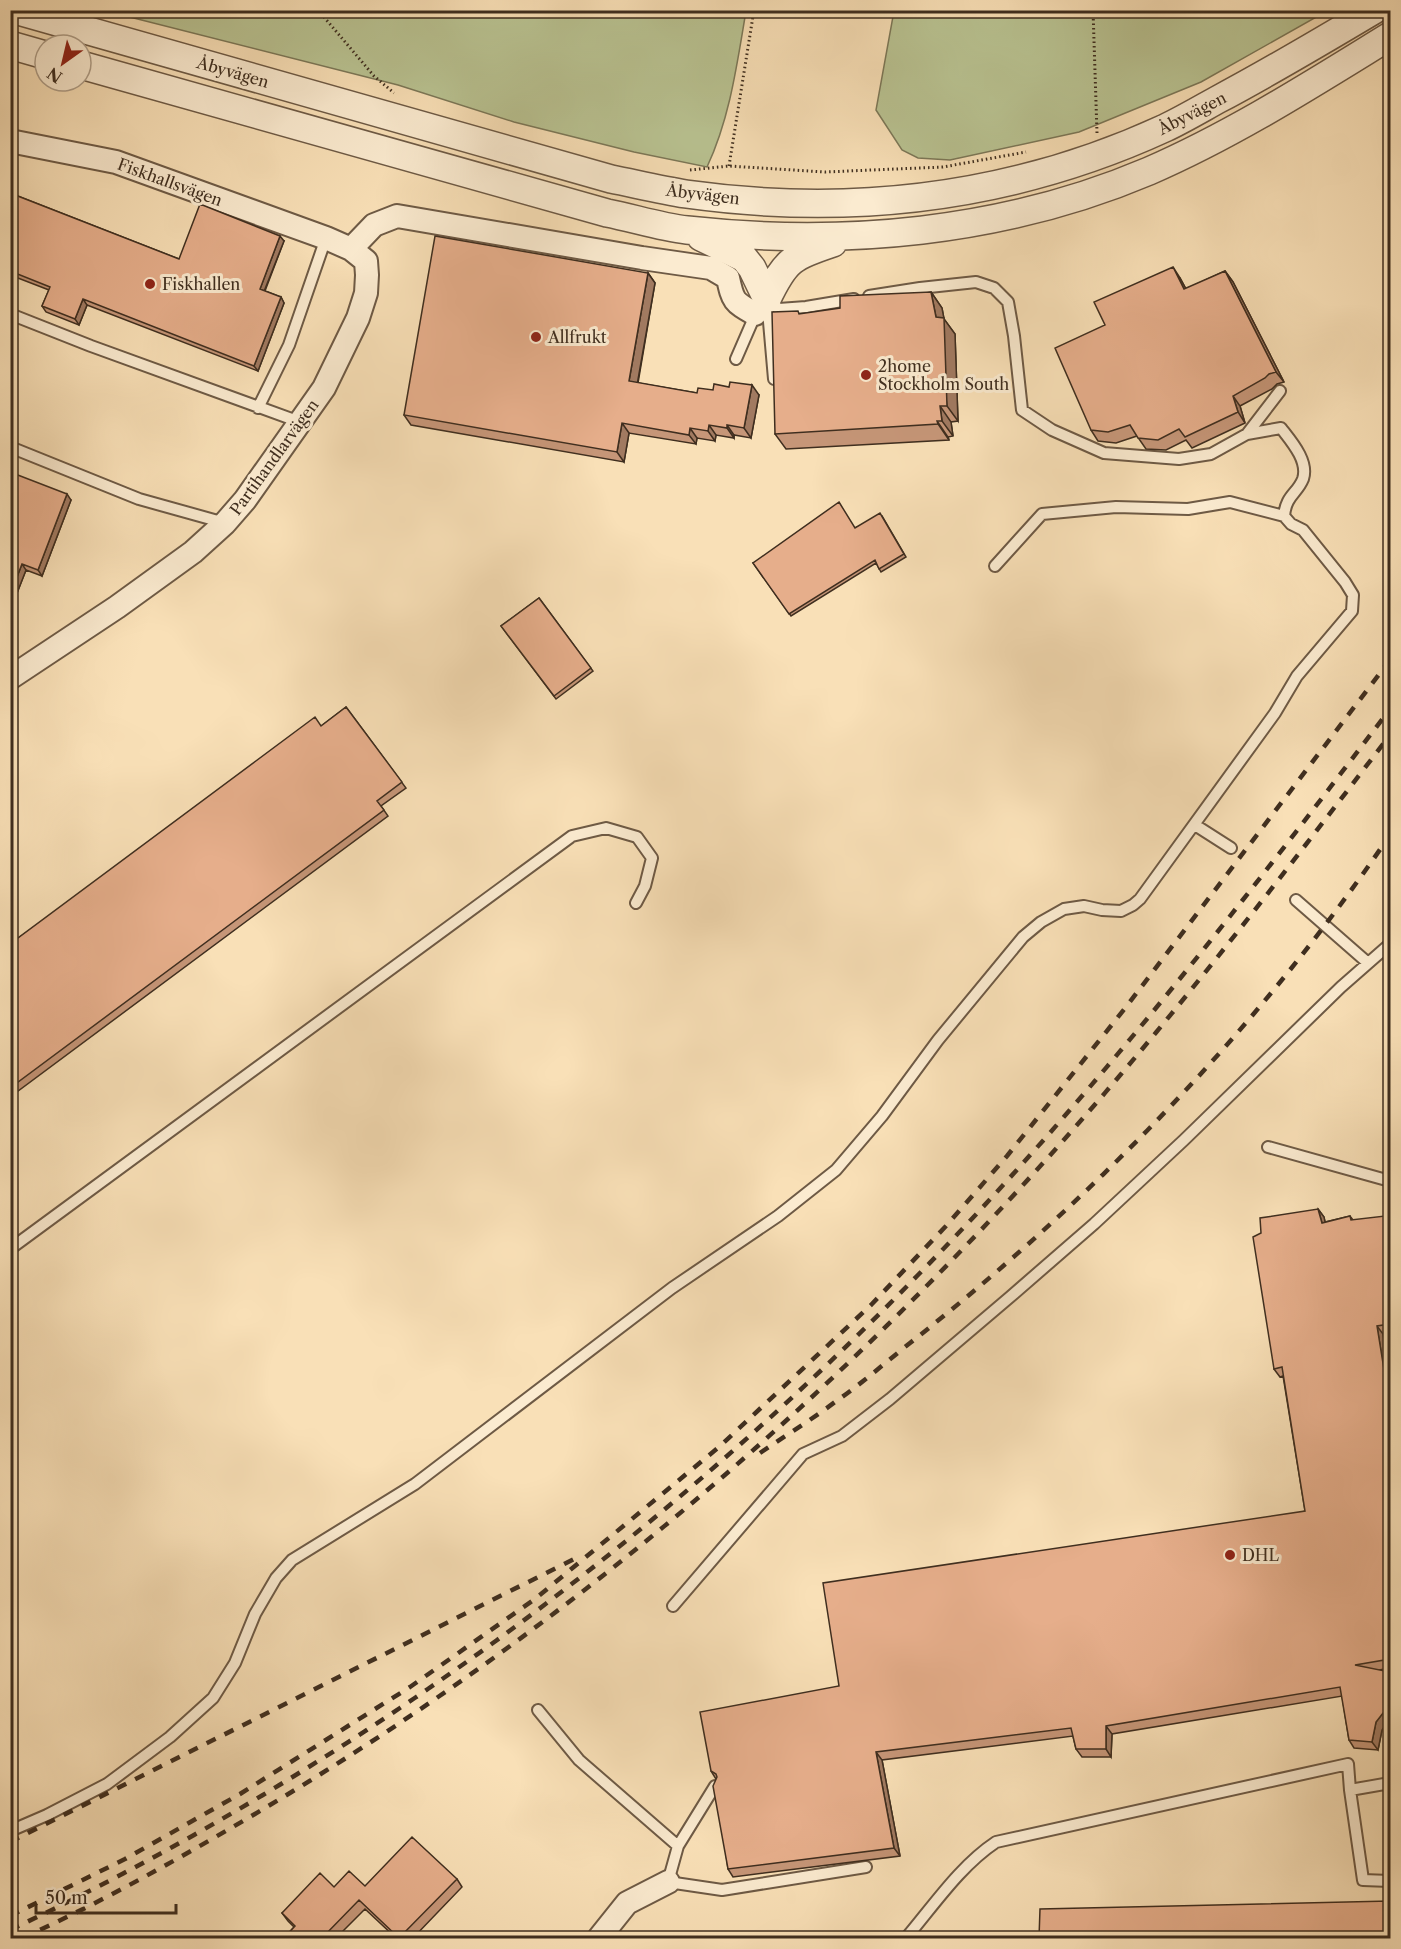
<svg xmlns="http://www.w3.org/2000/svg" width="1401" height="1949" font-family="'Libre Caslon Text',serif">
<rect width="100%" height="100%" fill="#f9e0b7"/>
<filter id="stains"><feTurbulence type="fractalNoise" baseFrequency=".00333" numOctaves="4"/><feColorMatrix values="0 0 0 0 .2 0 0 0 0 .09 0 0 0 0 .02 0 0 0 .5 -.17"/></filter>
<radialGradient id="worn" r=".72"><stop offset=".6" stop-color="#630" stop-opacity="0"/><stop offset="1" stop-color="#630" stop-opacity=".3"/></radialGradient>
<path fill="#b9c392" stroke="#7c7858" stroke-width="1.5" d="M106 11H746C737 64 730 118 707 167L634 152 514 122 398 85Z
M894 11V10L1327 11 1201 82 1079 132 950 160 918 158 902 150 876 110Z"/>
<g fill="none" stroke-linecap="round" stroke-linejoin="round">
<defs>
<path id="service" d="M869 296 920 288 976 282 994 288 1008 302 1014 336 1022 410 1052 430 1104 453 1179 459 1211 454 1247 434 1280 391
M767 299 779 309 806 307 854 299
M767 299 774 379
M10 314 91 346 300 422
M736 359 756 313
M258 408 289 345 326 238
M10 447 139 499 225 523
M995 566 1042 514 1116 507 1188 509 1230 502 1284 516
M1195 825 1231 848
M1296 900 1368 963
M1268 1147 1390 1181
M10 1249 572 836 606 828 637 837 652 858 645 886 636 903
M673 1606 803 1454 842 1436 890 1399 1010 1297 1094 1224 1184 1140 1341 987 1390 944
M538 1710 579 1760 678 1846 668 1882 722 1890 866 1867
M1390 1783 1350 1790 1363 1880 1390 1881
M10 1831 47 1815 107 1784 170 1737 213 1698 235 1663 255 1614 276 1578 292 1560 415 1484 672 1288 778 1216 836 1170 882 1116 938 1040 1023 937 1041 922 1064 909 1084 906 1102 910 1121 911 1133 905 1140 899 1275 713 1297 676 1352 611 1353 595 1345 582 1303 530 1291 524 1284 516C1286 495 1297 494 1303 479 1309 461 1291 441 1281 428L1247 434
M678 1846 715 1786
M906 1938C934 1905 960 1866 996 1842L1348 1764 1350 1790"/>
<path id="minor" d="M10 141 116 162 326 238 351 249 366 261 367 275 366 293 358 318 324 388 245 500 225 523 193 552 117 607 10 678
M351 249 374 225 397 216 642 258 711 268 728 278C733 302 734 302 755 314
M599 1938 627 1903 668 1882"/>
<path id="tertiary" d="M15 10 611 179C636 184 661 190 686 194 851 217 1013 198 1165 128 1182 120 1199 110 1217 100 1270 72 1322 41 1374 10
M10 45 45 55
M81 65 607 213C633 218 660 227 687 230 843 247 1003 233 1149 171 1234 134 1312 84 1390 36
M701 237 744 258 752 268 767 299
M767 299C786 259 792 257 833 243"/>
</defs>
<use href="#service" stroke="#6e5a45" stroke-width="14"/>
<use href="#minor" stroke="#6e5a45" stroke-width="26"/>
<use href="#tertiary" stroke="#6e5a45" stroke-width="30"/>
<path stroke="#3f2e1f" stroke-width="3" stroke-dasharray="1.5 3" stroke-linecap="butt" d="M318 10 374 76 394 93
M1093 10 1097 133
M729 166 754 10
M690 170 729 166 825 172 943 167 1026 152"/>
<use href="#service" stroke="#fbebd0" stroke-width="10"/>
<use href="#minor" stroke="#fbebd0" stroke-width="22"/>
<use href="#tertiary" stroke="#fbebd0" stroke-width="27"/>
<path stroke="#3f2e1f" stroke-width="4.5" stroke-dasharray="10 10" stroke-linecap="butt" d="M760 1453C785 1436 811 1420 835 1402 861 1384 885 1363 910 1343 1094 1198 1258 1029 1390 835
M10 1842 578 1557
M10 1916 125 1859 240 1794 410 1687 535 1599 719 1447 871 1305 946 1226 1007 1156 1126 1007 1390 660
M10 1930C349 1770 656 1543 917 1276 1090 1100 1241 905 1390 709
M22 1938C98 1904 171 1863 243 1821 542 1646 801 1428 1034 1173 1161 1034 1276 884 1390 735"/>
</g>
<path fill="#c69678" stroke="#3f2e1f" stroke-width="1.5" d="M10 193 179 259 284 241 265 291 281 297 284 303 258 371 87 305 79 325 46 312 42 306 49 290 10 275Z
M1225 271 1233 282 1284 382 1277 384 1272 389 1240 406 1245 423 1192 448 1186 440 1166 450 1146 449 1137 436 1116 443 1098 441 1091 430 1105 325 1180 278 1186 289Z
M648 273 655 283 638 383 697 393 713 390 759 395 751 438 734 435V438L716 435 715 441 697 438 696 444 629 433 624 462 411 425 404 415Z
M931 292 942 308 944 319 955 334 958 421 951 422 953 436 948 437 949 440 786 449 775 434 840 308Z
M10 472 71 500 42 576 26 570 10 611Z
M882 516 906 557 881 572 876 563 791 616 753 563 855 528Z
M539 598 593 671 556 699 501 626Z
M346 707 406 788 381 806 388 816 10 1097V944L321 726Z
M1318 1209 1324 1217 1325 1222 1350 1216 1353 1220 1390 1224V1333L1383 1334 1390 1380V1668L1379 1670 1390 1672V1719L1388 1721 1382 1730 1378 1750 1354 1748 1349 1740 1342 1696 1112 1734 1111 1757H1082L1076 1749 1073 1736 882 1760 900 1856 733 1877 728 1869 716 1779 711 1771 839 1686 1305 1511 1283 1376 1280 1377 1274 1369Z
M457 1879 462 1887 413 1938H396L365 1909 336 1938H284L294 1927 288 1921 282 1913 334 1887 365 1886Z"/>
<path fill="#a17a61" stroke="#3f2e1f" stroke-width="1.5" d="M280 236 284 241 263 294 260 289Z
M1173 267 1180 278 1192 300 1184 289Z
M1225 271 1233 282 1284 382 1276 372Z
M648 273 655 283 636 391 629 381Z
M931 292 942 308 944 319 955 334 958 421 947 406 936 317Z
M281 297 284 303 258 371 254 366Z
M83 299 87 305 79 325 75 319Z
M752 385 759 395 751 438 744 428Z
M1233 396 1240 406 1245 423 1238 412Z
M940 406 951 422 953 436 942 421Z
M937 421 948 437 949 440 938 424Z
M622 423 629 433 624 462 617 452Z
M709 425 716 435 715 441 708 431Z
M727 425 734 435V438L727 428Z
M690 428 697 438 696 444 689 435Z
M67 494 71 500 42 576 38 570Z
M22 564 26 570 10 611V595Z
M1318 1209 1324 1217 1327 1231 1322 1223Z
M1385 1216 1390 1224V1256Z
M1377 1326 1383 1334 1390 1380V1407Z
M1383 1713 1388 1721 1382 1730 1378 1750 1372 1742 1376 1722Z
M1106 1726 1112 1734 1111 1757 1106 1749Z
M876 1752 882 1760 900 1856 894 1848Z"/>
<path fill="#e6ae8b" stroke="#3f2e1f" stroke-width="1.5" d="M10 193 179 259 200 204 280 236 260 289 281 297 254 366 83 299 75 319 42 306 50 287 10 271Z
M435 236 648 273 629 381 697 393 698 388 713 390 714 384 729 387 730 382 752 385 744 428 727 425V428L709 425 708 431 690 428 689 435 622 423 617 452 404 415Z
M1173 267 1184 289 1225 271 1276 372 1269 374 1265 378 1233 396 1238 412 1185 437 1179 429 1158 440 1138 438 1130 425 1108 432 1091 430 1055 348 1105 325 1094 302Z
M931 292 936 317 944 318 947 406H940L942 421H937L938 424 775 434 772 312 798 311 799 314 840 308V296Z
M10 472 67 494 38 570 22 564 10 595Z
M839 502 855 528 880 513 904 554 879 569 875 560 789 614 753 563Z
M539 598 591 668 554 696 501 626Z
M346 707 402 782 377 801 384 810 10 1088V944L315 717 321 726Z
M1318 1209 1322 1223 1350 1216 1351 1220 1385 1216 1390 1256V1324L1377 1326 1390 1407V1659L1355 1665 1390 1672V1708L1383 1713 1376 1722 1372 1742 1349 1740 1340 1687 1106 1726V1749H1076L1071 1728 876 1752 894 1848 728 1869 713 1786 717 1777 716 1774 711 1771 700 1712 839 1686 823 1583 1305 1511 1282 1367 1274 1369 1253 1237 1261 1233 1260 1218Z
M412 1837 457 1879 399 1938 359 1900 322 1938H284L295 1926 282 1913 320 1873 334 1887 349 1871 365 1886Z
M1390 1901V1938H1039L1040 1909Z"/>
<g fill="#8f2418" stroke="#fbebd0" stroke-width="2">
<circle cx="150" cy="284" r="6"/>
<circle cx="536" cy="337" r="6"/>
<circle cx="866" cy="375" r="6"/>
<circle cx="1230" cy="1555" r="6"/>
</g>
<g text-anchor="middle" stroke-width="6" stroke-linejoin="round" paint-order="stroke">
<g font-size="16" fill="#3f2e1f" stroke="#fbebd0">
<text transform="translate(233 72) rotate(16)" y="6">Åbyvägen</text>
<text transform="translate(1192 113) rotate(-27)" y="6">Åbyvägen</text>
<text transform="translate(170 182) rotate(20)" y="6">Fiskhallsvägen</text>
<text transform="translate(703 194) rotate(7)" y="6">Åbyvägen</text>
<text transform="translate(274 457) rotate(-54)" y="6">Partihandlarvägen</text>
</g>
<g font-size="16" fill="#3f2e1f" stroke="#fbebd0" text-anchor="start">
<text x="162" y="290">Fiskhallen</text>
<text x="548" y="343">Allfrukt</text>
<text x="878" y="372">2home<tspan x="878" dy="18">Stockholm South</tspan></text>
<text x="1242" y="1561">DHL</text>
</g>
</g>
<rect width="1401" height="1949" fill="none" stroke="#f9e0b7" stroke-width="36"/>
<rect x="12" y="12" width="1377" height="1925" fill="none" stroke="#3f2e1f" stroke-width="3"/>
<rect x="18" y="18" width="1365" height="1913" fill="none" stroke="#3f2e1f" stroke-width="1.5"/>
<g transform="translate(63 63) rotate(214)"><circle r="28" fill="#fbebd0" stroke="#b09f89" stroke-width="1.5"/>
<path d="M0-4.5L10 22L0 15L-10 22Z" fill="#8f2418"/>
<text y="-9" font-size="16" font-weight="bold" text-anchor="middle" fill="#3f2e1f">N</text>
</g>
<path d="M36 1904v9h140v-9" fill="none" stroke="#3f2e1f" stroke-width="3"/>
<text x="45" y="1904" font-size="18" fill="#3f2e1f" stroke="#fbebd0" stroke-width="4.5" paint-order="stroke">50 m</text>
<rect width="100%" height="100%" filter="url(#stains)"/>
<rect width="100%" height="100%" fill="url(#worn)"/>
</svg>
